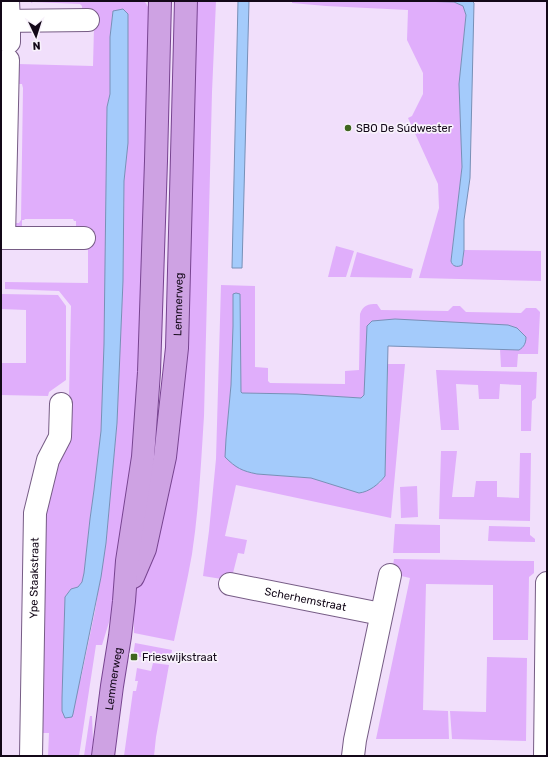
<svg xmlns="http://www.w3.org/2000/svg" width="548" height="757" font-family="Rubik,sans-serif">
<rect width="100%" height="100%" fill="#f1dffb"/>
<path fill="#e0aefb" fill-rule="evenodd" d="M31 1H143L146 3 151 13 146 353 114 606 102 645H96L79 756H48L49 733H39L42 512 54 463 71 439 72 407 69 397 71 306 59 291 5 289V282L88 283V250H83L84 245 76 232V221H74L73 219H25L24 220H22V231L8 223H19L21 220 23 88 22 84H11L18 64 93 66 94 27 82 14V6L80 4 33 2 31 3ZM113 11 128 142 124 181 123 281 117 423 106 543 95 611 81 678 62 711 65 597 71 589 78 587 82 582 84 573 90 519 94 490 101 431 104 344 107 107 110 94V37Z
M191 1H216L212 92 204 416C201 462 199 508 192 554 187 583 180 612 174 641L134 633 133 609 137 589 142 569 159 520Z
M292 1H418L454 2 463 6 466 15 459 84 462 167 451 261 452 264 463 261 464 250 541 251V281L419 278 439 208 438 184 408 118 412 116 423 94V73L407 40 408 10 326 6 292 3Z
M336 246 354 251 346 277H328Z
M357 252 413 269 411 278 350 277Z
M221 285 255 286V367L268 368V381L270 383 345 384V371L359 370 360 314C363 305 368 304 377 304L381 310 448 311 453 306H460L466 312 521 313 526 308H536L540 312 538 354H518L517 367H501L500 349 519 350 395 319 364 396 361 398 297 394 242 393 241 392V341L233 294V326L231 385 226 439 248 472 257 474 311 478 359 493 380 483 385 475 388 364H405L391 518 236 485 225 536 247 540 244 554 238 553 232 577 228 580 203 576 209 531 216 459Z
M1 294 58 295 66 306V380L49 392 48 396 1 395V363H26V310L1 309Z
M436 370 537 372 536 398 532 401 531 431H521V385L500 384 499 399H479L478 385 456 384 459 430H441Z
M441 451H457L452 497H474L476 481H497V497L519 498 520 453H531L530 521 439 519Z
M417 486 418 517 401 518 400 487Z
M395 524 440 525V553H393Z
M489 526 530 527V535L535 539V542L488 541Z
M394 559 534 561V573L529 577 528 640H493V585L426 584 423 710 448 711 449 739H376L410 578 397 575 392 572Z
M135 643 172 650 170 661 133 656Z
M487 657 527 658 526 741 452 739 450 711 486 712Z
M153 663 169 665 156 737 154 756H124L133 691H136L138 681H135L137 668 151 671Z
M90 716H92L93 742 91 756H84Z"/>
<path fill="#a4cbfb" stroke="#7890b7" d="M238 1H249L242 268H232Z
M418 1H472L474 3 470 178 464 220V250L462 265C457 268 452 266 451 261L462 167 459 84 466 15 463 6 454 2Z
M123 9 128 14V143L124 181 123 281 117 423 106 543 101 577 73 714 72 717 65 718 62 711V698L65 597 71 589 78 587 82 582 84 573 90 519 94 490 101 431 104 344 107 107 110 94V37L113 11Z
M236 293 240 294 241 392 242 393 297 394 361 398 364 395 367 326 372 321 395 319 508 325 517 328 526 337C526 343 524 347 519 350L388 346 385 476C379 484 369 492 359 493L311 478 257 474C242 471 236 468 225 457L226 439 231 385 233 326V294Z"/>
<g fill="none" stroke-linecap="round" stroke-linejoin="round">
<defs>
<g id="minor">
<path d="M8 1 9 21V42"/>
<path d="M1 21 88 20"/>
<path d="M1 238H84"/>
<path d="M4 238 8 60"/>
<path id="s1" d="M230 584 381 614"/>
<path id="s2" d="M31 756 35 513 48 460 60 437 61 404"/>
<path d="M353 756 355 740 390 575"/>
<path d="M545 756 547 583"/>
</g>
<g id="major">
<path id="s3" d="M133 577 145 549 165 457 177 348 186 1"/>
<path id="s4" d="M103 756 112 686 120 636 124 601 127 561 143 457 149 372 156 161 160 1"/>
</g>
</defs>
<use href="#minor" stroke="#765c85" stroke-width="24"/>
<use href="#major" stroke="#774490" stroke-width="24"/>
<use href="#minor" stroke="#fff" stroke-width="22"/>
<use href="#major" stroke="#cea2e3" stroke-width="22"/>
</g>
<g fill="#3f651f" stroke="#f8f2fb" stroke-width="1.5">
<circle cx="348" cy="128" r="4"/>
<rect x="130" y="653" width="8" height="8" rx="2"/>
</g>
<g text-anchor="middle" stroke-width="3.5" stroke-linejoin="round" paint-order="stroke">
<g font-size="11" fill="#130818" stroke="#f8f2fb" text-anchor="start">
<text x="356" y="132">SBO De Súdwester</text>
<text x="142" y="661">Frieswijkstraat</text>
</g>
<g font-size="11" fill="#130818" stroke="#f8f2fb">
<text dy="4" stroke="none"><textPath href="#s3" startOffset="278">Lemmerweg</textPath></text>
<text dy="4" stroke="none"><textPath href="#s2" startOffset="178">Ype Staakstraat</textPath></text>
<text dy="4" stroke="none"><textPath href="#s1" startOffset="77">Scherhemstraat</textPath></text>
<text dy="4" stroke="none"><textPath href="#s4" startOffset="78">Lemmerweg</textPath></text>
</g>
</g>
<rect width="548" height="757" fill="none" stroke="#130818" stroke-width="4"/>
<g transform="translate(36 36) rotate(176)" stroke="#f8f2fb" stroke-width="3" paint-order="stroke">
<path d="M0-3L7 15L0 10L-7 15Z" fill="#130818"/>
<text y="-6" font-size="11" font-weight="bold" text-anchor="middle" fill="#130818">N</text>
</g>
</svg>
